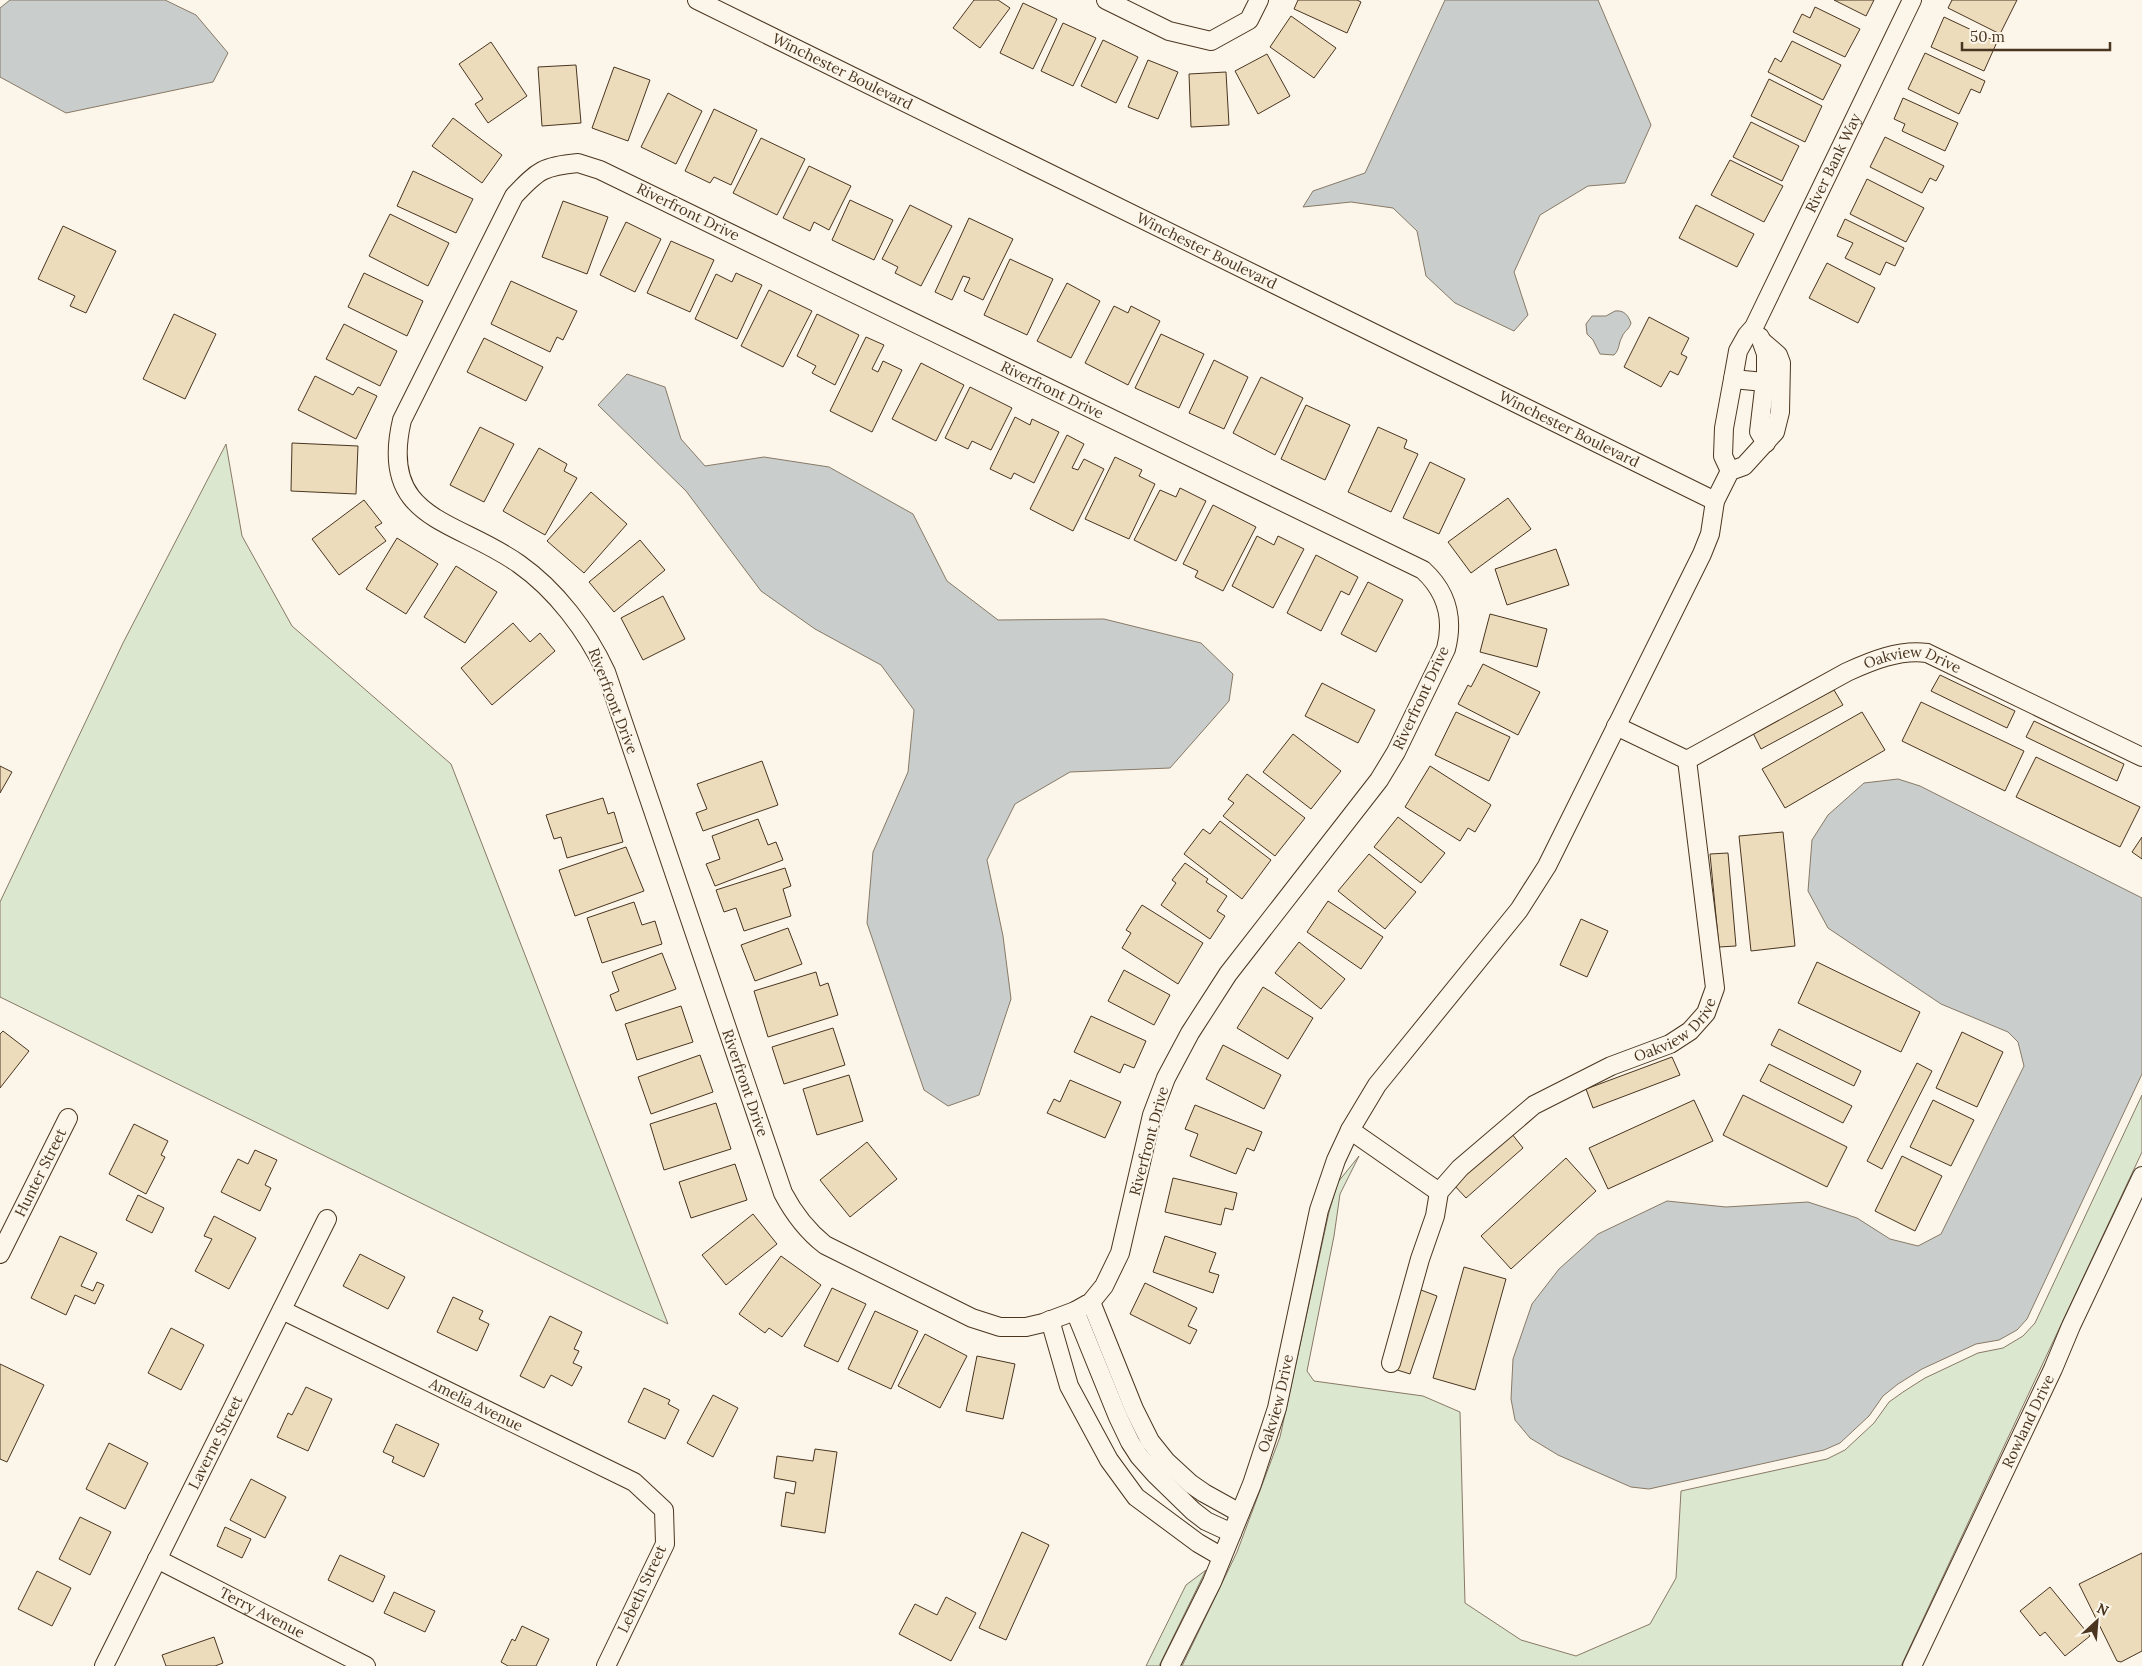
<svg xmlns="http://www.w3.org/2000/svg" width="2142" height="1666" font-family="Lora,serif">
<rect width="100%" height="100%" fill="#fbf6e9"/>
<path fill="#dce7d0" stroke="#887966" d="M226 444 242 536 292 626 451 764 668 1324 0 997V902L123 643Z
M2142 1095V1152L1901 1666H1182L1237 1552 1280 1437 1329 1212 1338 1182 1359 1156 1340 1194 1334 1236 1307 1371 1314 1381 1423 1396 1460 1412 1465 1603 1521 1640 1576 1656 1650 1624 1676 1578 1681 1491 1827 1459 1845 1450 1874 1423 1889 1402 1903 1392 1925 1378 1978 1353 2003 1348 2023 1336 2035 1323Z
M1206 1570 1159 1666H1146L1186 1585Z"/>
<path fill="#c9cecd" stroke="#887966" d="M10 0H165L196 15 228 53 213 82 66 113 0 77V8Z
M1445 0H1598L1651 125 1625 183 1588 186 1540 215 1514 272 1528 315 1514 331 1455 303 1426 276 1417 231 1393 208 1351 202 1303 207 1313 191 1365 173Z
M1615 311C1624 310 1628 315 1631 323 1629 330 1624 331 1622 337 1618 344 1620 349 1614 355L1600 354 1593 340 1587 334 1586 324 1592 316H1606Z
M627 374 665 387 681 439 705 466 764 457 829 467 913 514 947 581 998 620 1104 619 1201 643 1233 674 1229 701 1170 768 1070 772 1015 804 987 860 1003 936 1011 999 979 1095 948 1106 924 1090 867 923 873 852 908 772 914 710 881 665 815 629 761 591 686 491 598 405Z
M1898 779 1920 786 2142 898V1074L2027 1319 2017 1330 1999 1340 1976 1344 1922 1369 1898 1384 1883 1396 1869 1416 1840 1443 1824 1450 1649 1489 1631 1487 1558 1455 1530 1438 1515 1420 1511 1399 1513 1359 1532 1304 1559 1269 1598 1234 1667 1201 1726 1207 1808 1202 1857 1218 1890 1239 1918 1246 1941 1234 2024 1066 2018 1042 2008 1032 1941 1004 1828 928 1808 891 1812 840 1828 815 1864 783Z"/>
<path fill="#ecdcbc" stroke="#4a3520" d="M974 0H998L1010 8 980 48 953 28Z
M1298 0H1357L1361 2 1347 33 1294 9Z
M1834 0H1874L1866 16Z
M1952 0H2017L2000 34 1948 8Z
M1023 3 1057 19 1033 69 1000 53Z
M1815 7 1860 29 1845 57 1793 32 1802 14 1810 18Z
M1291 16 1336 48 1314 78 1270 47Z
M1944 17 1997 42 1984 71 1931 47Z
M1063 23 1096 38 1073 86 1041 71Z
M1103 40 1138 57 1116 103 1081 86Z
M1792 41 1841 65 1823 100 1768 72 1775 58 1781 62Z
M491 42 527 96 488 123 475 104 483 99 459 64Z
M1925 53 1985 81 1980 93 1971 89 1959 114 1908 89Z
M1267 54 1290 96 1258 114 1235 71Z
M1148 60 1178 72 1158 119 1128 107Z
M576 65 581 123 542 126 538 67Z
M614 67 650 80 628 141 592 128Z
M1226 72 1229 125 1191 127 1189 74Z
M1769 79 1822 106 1805 142 1751 116Z
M668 93 702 111 676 164 641 147Z
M1903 98 1958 123 1945 151 1902 131 1905 124 1894 119Z
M714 109 757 130 731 185 714 177 710 183 685 171Z
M453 118 502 155 482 183 432 146Z
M1751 122 1799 146 1782 181 1733 157Z
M1885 137 1944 166 1936 181 1930 178 1922 193 1870 167Z
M761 138 805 159 777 215 733 193Z
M1730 160 1783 186 1764 222 1711 195Z
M809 166 851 186 829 230 814 222 810 231 783 218Z
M413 171 473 199 456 233 397 206Z
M1867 179 1924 208 1906 242 1850 214Z
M850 200 893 220 874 260 832 240Z
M563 201 608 217 587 274 542 257Z
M910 205 952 226 921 286 895 273 898 267 882 259Z
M1696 205 1754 234 1737 267 1679 238Z
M390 214 449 243 428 286 369 256Z
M969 218 1013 239 983 300 964 291 970 278 963 276 952 300 935 292Z
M1845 219 1904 248 1895 266 1886 262 1880 275 1845 258 1853 243 1837 236Z
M626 222 661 239 635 292 600 275Z
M63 226 116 251 86 313 70 306 75 296 38 279Z
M671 241 714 260 690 312 647 293Z
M1010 259 1053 279 1027 335 984 315Z
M1827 263 1875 288 1858 323 1809 298Z
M364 273 423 301 407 336 348 307Z
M736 273 762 285 737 339 695 319 716 274 732 282Z
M511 281 577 311 563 340 557 337 550 352 491 324Z
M1067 283 1100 301 1071 358 1037 341Z
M769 290 812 311 783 367 741 346Z
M1114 306 1128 313 1131 306 1160 321 1128 385 1085 363Z
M174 314 216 334 185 399 143 379Z
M817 314 859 335 835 385 812 373 816 366 797 356Z
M1649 317 1689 338 1681 354 1687 357 1678 375 1670 371 1661 387 1624 367Z
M344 324 397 351 380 386 326 359Z
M1161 334 1204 354 1179 408 1135 388Z
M866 337 884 345 872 369 878 372 883 361 902 370 872 432 830 411Z
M484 338 543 367 526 401 467 372Z
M1214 360 1248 377 1224 429 1189 413Z
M921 363 964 385 936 441 892 419Z
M315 376 353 395 358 387 377 396 356 439 298 410Z
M1261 377 1303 398 1275 455 1233 433Z
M970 387 1012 408 991 450 972 441 968 449 945 438Z
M1306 405 1350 425 1325 480 1281 459Z
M1015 417 1030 425 1032 419 1059 432 1034 483 1014 473 1011 479 990 469Z
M480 427 514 444 484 502 450 485Z
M1378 427 1407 440 1404 448 1418 454 1391 512 1348 492Z
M1067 435 1084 444 1072 468 1078 470 1084 459 1104 469 1073 531 1030 509Z
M292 443 358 446 356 494 291 491Z
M539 448 567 464 564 471 577 478 545 535 503 511Z
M1115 457 1142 470 1139 476 1155 484 1129 539 1085 519Z
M1430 462 1465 479 1439 534 1403 518Z
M1180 488 1206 501 1176 561 1134 540 1160 490 1176 497Z
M591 492 627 524 584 573 547 541Z
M1508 498 1531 529 1471 573 1448 542Z
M364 500 382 523 375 527 386 541 339 575 312 539Z
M1213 505 1256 527 1223 591 1195 577 1198 571 1183 564Z
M1257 536 1274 545 1278 536 1304 549 1273 608 1232 586Z
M397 538 438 564 406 614 366 589Z
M640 540 665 570 614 612 589 582Z
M1556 549 1569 585 1507 605 1495 569Z
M1316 555 1358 577 1349 595 1341 591 1321 631 1287 613Z
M456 566 497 592 465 643 424 617Z
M1368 582 1403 600 1376 652 1341 634Z
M663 596 685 639 643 660 621 618Z
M1490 614 1547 629 1537 667 1480 652Z
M513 623 530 642 540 633 555 651 492 705 461 668Z
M1483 664 1540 692 1518 735 1458 704 1468 685 1471 687Z
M1940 675 2015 711 2007 728 1931 691Z
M1322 683 1375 710 1358 743 1305 716Z
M1834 690 1843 705 1761 749 1753 733Z
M1921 702 2024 751 2005 791 1902 741Z
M1456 712 1510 737 1489 781 1435 755Z
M1862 712 1885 750 1785 808 1762 769Z
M2034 721 2124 764 2117 781 2026 737Z
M1293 734 1341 771 1311 809 1263 772Z
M2036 757 2140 807 2120 847 2016 797Z
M762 761 778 805 703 831 696 813 707 809 697 784Z
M0 766 12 772 0 793Z
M1430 766 1491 805 1475 832 1468 828 1460 841 1405 807Z
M1247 774 1305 818 1275 856 1223 816 1234 803 1228 799Z
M603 798 608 814 614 812 623 842 567 858 561 837 554 839 546 815Z
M1398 817 1445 853 1421 883 1374 847Z
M758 819 768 845 776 842 783 860 715 886 706 864 720 859 712 836Z
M1220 821 1271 860 1242 899 1184 854 1203 829 1210 834Z
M1783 832 1795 946 1751 951 1739 836Z
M2142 837V859L2132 852Z
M626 847 644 891 575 916 559 870Z
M1728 853 1736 946 1719 947 1710 854Z
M1369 854 1416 892 1385 929 1338 891Z
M1185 863 1208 879 1206 882 1227 896 1217 911 1225 916 1210 939 1161 905 1176 883 1172 880Z
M785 868 791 886 783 889 791 916 744 931 736 908 724 912 716 890Z
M1328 901 1383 937 1361 969 1307 932Z
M634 902 642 925 655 921 662 944 602 963 587 918Z
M1142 905 1203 943 1178 984 1122 948 1131 933 1126 930Z
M1581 919 1608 931 1587 977 1560 965Z
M788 928 802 964 755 981 741 945Z
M1299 942 1345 979 1321 1009 1275 973Z
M662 953 676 989 616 1011 610 995 619 991 612 972Z
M1817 962 1920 1012 1901 1052 1798 1003Z
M1124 970 1170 995 1154 1025 1108 1001Z
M816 972 820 986 828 983 838 1015 768 1037 754 991Z
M1263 987 1313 1018 1288 1059 1237 1028Z
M681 1006 693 1042 637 1060 625 1024Z
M1091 1016 1146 1041 1134 1068 1124 1064 1120 1073 1074 1052Z
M833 1028 845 1065 784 1084 772 1047Z
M1779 1029 1861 1071 1854 1086 1771 1045Z
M3 1031 29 1051 0 1088V1034Z
M1962 1032 2003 1052 1977 1107 1936 1088Z
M1223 1045 1281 1075 1264 1109 1206 1079Z
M700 1055 713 1092 651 1114 638 1077Z
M1672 1057 1680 1075 1593 1108 1586 1089Z
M1917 1063 1932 1071 1882 1169 1867 1161Z
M1769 1064 1852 1106 1843 1123 1760 1081Z
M849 1075 863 1121 817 1135 803 1089Z
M1070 1080 1121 1102 1105 1138 1047 1113 1054 1099 1060 1102Z
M1743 1095 1847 1147 1827 1187 1723 1135Z
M1694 1100 1713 1141 1608 1189 1589 1148Z
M1933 1100 1974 1120 1951 1166 1910 1147Z
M716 1103 731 1149 664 1170 650 1124Z
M1195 1105 1262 1132 1254 1151 1247 1148 1236 1174 1190 1156 1198 1134 1185 1129Z
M134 1124 168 1141 161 1155 165 1157 146 1194 109 1174Z
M1512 1134 1523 1148 1466 1198 1454 1185Z
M867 1142 897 1179 850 1217 820 1180Z
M255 1150 277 1160 265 1185 271 1188 260 1211 221 1192 238 1159 248 1164Z
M1902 1156 1942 1176 1915 1231 1875 1211Z
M1566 1158 1596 1191 1511 1269 1481 1236Z
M735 1164 747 1200 691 1218 679 1182Z
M1173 1178 1237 1193 1233 1210 1225 1208 1221 1225 1165 1212Z
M138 1195 164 1208 152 1233 126 1220Z
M753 1214 777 1244 726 1285 702 1255Z
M214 1216 256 1238 229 1289 195 1271 212 1239 204 1236Z
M60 1236 97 1253 81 1286 93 1291 97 1282 104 1285 95 1304 75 1295 66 1315 31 1298Z
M1165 1236 1216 1253 1209 1272 1219 1275 1213 1293 1153 1272Z
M360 1254 405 1277 388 1309 343 1286Z
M781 1256 821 1285 782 1337 769 1328 765 1333 739 1314Z
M1464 1267 1506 1279 1475 1390 1433 1378Z
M1145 1283 1197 1308 1188 1326 1197 1330 1190 1344 1130 1314Z
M832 1288 866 1304 838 1362 804 1346Z
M1421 1290 1437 1296 1410 1374 1394 1369Z
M453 1297 483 1311 479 1319 489 1324 477 1351 437 1332Z
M875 1311 918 1331 891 1389 848 1369Z
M550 1316 582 1332 574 1349 579 1351 573 1363 582 1367 572 1386 551 1375 544 1388 520 1376Z
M171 1328 204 1345 181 1390 148 1373Z
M925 1334 967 1356 940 1408 898 1386Z
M977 1356 1015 1364 1003 1419 966 1411Z
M0 1364 44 1385 7 1462 0 1459Z
M306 1387 332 1399 308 1451 277 1437 288 1413 292 1415Z
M644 1388 670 1400 668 1404 679 1410 665 1439 628 1422Z
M713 1395 738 1408 713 1457 687 1443Z
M396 1424 439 1444 424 1477 392 1462 394 1457 383 1452Z
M109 1443 148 1463 125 1509 86 1489Z
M815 1449 837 1452 825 1533 781 1526 786 1492 794 1494 796 1482 774 1478 777 1456 813 1461Z
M251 1479 286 1497 265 1538 230 1520Z
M80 1517 111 1532 90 1575 59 1559Z
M225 1527 251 1539 242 1558 217 1546Z
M1022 1532 1049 1545 1006 1640 979 1628Z
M2142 1553V1651L2121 1662 2117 1661 2079 1584Z
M340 1555 385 1576 373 1602 328 1580Z
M37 1571 71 1588 52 1626 18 1609Z
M2050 1587 2090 1636 2065 1656 2045 1632 2040 1636 2020 1611Z
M394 1592 435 1611 425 1632 384 1613Z
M946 1597 976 1613 951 1661 899 1634 915 1604 937 1615Z
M522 1626 549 1639 536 1666H508L501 1662 512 1639 515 1641Z
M214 1637 223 1663 215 1666H166L162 1655Z"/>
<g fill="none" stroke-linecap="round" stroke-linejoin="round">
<defs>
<g id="street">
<path id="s1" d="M697 0 1715 501"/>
<path d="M1106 0 1169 31 1211 41 1249 20 1259 0"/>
<path d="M578 163 600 170 1423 570C1447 592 1454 618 1446 649L1396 752 1379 780 1228 974 1190 1033 1166 1078 1152 1115 1120 1253 1104 1286 1091 1302 1075 1311 1043 1323 1026 1327H1000L972 1318 825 1245C806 1230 794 1214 783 1193L606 672C587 631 556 590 519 564 456 519 378 521 402 420L514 196C538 170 544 166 578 163Z"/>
<path d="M1760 337 1766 354V372L1759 432 1766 443"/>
<path d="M1733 379 1764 382 1774 379"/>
<path id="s2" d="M1730 471 1723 456 1724 428 1733 379 1738 351 1747 335 1754 327 1912 0"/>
<path d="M1616 726 1687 760"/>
<path id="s3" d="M1687 760 1847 672C1871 661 1900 649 1927 653L2142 757"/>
<path d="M1350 1130 1439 1192"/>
<path id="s4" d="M0 1254 68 1118"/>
<path d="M1091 1302 1134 1409 1150 1441 1166 1461 1191 1484 1204 1493 1240 1513"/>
<path id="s5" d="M282 1310 634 1482 664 1510 665 1544 606 1666"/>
<path d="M1075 1311 1118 1417 1130 1442 1139 1456 1155 1474 1193 1511 1206 1521 1232 1533"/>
<path d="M1050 1320 1069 1386 1109 1460 1136 1497 1198 1543 1222 1557"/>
<path id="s6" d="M1391 1363 1420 1259 1435 1216 1439 1192 1460 1168 1534 1105 1611 1066 1670 1044 1690 1031 1706 1013 1715 988 1687 760"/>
<path id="s7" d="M157 1559 366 1666"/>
<path id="s8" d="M104 1666 327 1219"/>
<path id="s9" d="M1170 1666 1212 1582 1252 1484 1277 1408 1319 1210 1336 1160 1350 1130 1377 1085 1519 910 1547 866 1702 554 1710 534 1715 501 1730 471 1744 466 1775 432 1780 412 1781 363 1778 355 1763 342"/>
<path id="s10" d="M1912 1666 2053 1369 2071 1326 2142 1176"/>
</g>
</defs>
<use href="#street" stroke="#4a3520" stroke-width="20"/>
<use href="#street" stroke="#fbf6e9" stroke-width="18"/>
</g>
<g text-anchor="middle" stroke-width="4" stroke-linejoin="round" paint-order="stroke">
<g font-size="15" fill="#4a3520" stroke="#fbf6e9">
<text dy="5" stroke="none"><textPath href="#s1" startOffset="162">Winchester Boulevard</textPath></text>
<text dy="5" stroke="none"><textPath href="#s2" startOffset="334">River Bank Way</textPath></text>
<text transform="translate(688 212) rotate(26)" y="5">Riverfront Drive</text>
<text dy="5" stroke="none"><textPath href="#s1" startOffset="568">Winchester Boulevard</textPath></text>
<text transform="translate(1052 390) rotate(26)" y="5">Riverfront Drive</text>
<text dy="5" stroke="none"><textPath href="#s1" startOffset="972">Winchester Boulevard</textPath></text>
<text dy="5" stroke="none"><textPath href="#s3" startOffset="252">Oakview Drive</textPath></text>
<text transform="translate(1421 698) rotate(-65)" y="5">Riverfront Drive</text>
<text transform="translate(613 701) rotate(69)" y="5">Riverfront Drive</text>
<text dy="5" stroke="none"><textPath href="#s6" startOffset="469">Oakview Drive</textPath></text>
<text transform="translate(745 1083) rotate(71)" y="5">Riverfront Drive</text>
<text transform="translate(1149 1141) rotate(-75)" y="5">Riverfront Drive</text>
<text dy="5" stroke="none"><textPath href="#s4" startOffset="91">Hunter Street</textPath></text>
<text dy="5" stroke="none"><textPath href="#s9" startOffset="284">Oakview Drive</textPath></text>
<text dy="5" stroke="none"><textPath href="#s5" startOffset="216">Amelia Avenue</textPath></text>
<text dy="5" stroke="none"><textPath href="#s10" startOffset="271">Rowland Drive</textPath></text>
<text dy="5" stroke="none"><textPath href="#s8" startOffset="250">Laverne Street</textPath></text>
<text transform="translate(642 1589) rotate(-65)" y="5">Lebeth Street</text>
<text dy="5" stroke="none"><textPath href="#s7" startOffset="118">Terry Avenue</textPath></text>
</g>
</g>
<g transform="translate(2097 1621) rotate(26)" stroke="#fbf6e9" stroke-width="4" paint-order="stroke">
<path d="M0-4L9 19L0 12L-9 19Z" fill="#4a3520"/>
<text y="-8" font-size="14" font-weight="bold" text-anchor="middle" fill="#4a3520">N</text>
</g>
<path d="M1962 42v8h148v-8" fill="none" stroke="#4a3520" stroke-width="2.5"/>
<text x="1970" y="42" font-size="15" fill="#4a3520" stroke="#fbf6e9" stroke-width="4" paint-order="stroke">50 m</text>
</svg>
